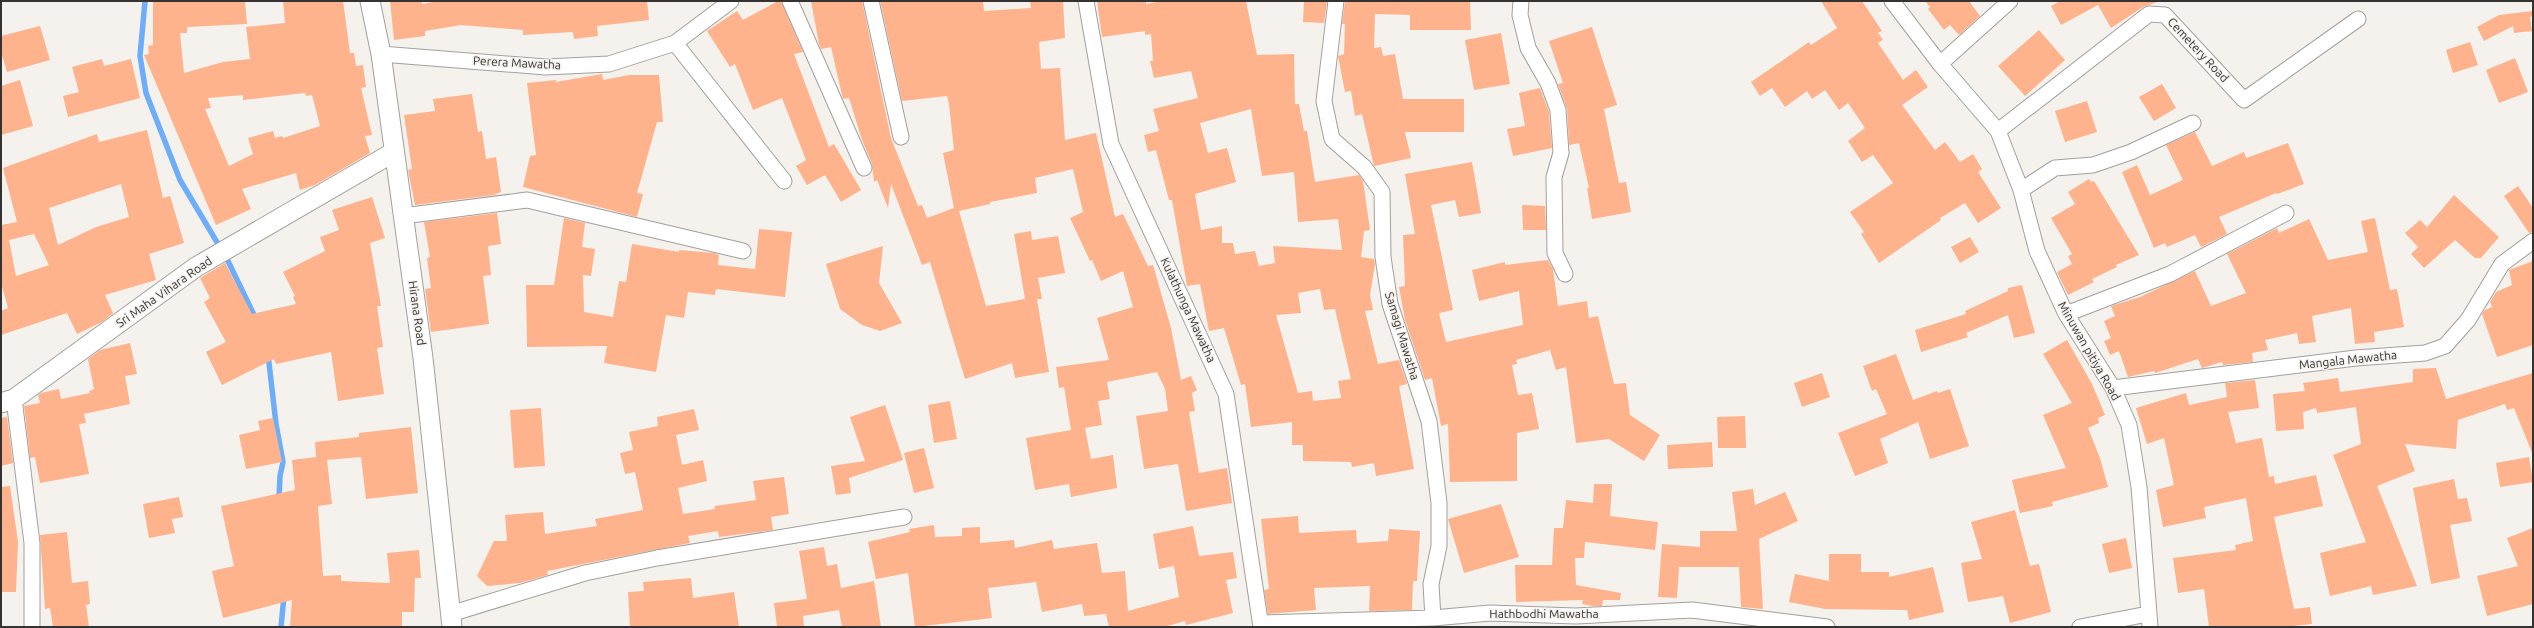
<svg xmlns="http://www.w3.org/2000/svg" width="2534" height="628" font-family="Ubuntu,sans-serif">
<rect width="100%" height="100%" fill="#f5f2ed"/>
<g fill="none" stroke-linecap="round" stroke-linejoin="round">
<path stroke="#6eadf7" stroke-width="5.5" d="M145 1 140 56 146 93 180 180 227 259 256 319
M268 354 276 424 283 462 280 476 279 499
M281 627 284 596"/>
</g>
<path fill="#feb38d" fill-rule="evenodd" d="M153 1H245L247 24 187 27V33H180L184 73 223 62 250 59 246 27 285 23 283 1H343L350 53H354L356 66 363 65 366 87 361 88 372 135 365 136 370 153 315 185 300 190 296 173 242 189 251 209 216 225 144 55 149 54 148 46 153 45ZM305 93 306 96 312 95 320 126 283 138 282 136 275 138 273 131 248 138 253 154 229 166 205 109 211 108 208 98 243 95V100Z
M390 1H422V4L438 1H647L649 20 597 26 598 36 574 39 573 32 523 35V30L461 25 425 31V36L394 40Z
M778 1H781L803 52 794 54 829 147 834 144 861 190 841 202 825 175 807 185 796 166 806 160 782 98 753 110 735 64 730 67 707 31 737 11 743 20Z
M811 1H862L891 138 918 206 922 205 927 218 954 208 943 153 954 150 949 104 947 96 902 101 880 1H983L984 11 1031 8 1030 1H1063L1065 38 1039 42 1041 69 1060 68 1065 140 1096 133 1115 217 1123 214 1148 266 1153 265 1171 328 1181 380 1191 376 1197 390 1192 393 1195 411 1189 412 1199 473 1227 468 1232 503 1186 511 1178 464 1144 469 1136 416 1168 411 1165 389 1157 372 1107 382 1110 399 1098 401 1102 425 1085 428 1091 459 1113 455 1117 488 1071 497 1069 484 1035 490 1026 438 1071 430 1064 387 1059 388 1056 367 1109 360 1097 318 1133 307 1123 271 1101 281 1092 260 1090 261 1070 218 1083 212 1073 169 1035 178 1037 193 990 202V204L959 211 986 306 1025 299 1014 234 1031 231 1032 240 1058 236 1065 273 1038 278 1042 299H1037L1049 372 1015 378 1012 363 965 379 930 262 922 265 891 184 888 208 877 180 874 182 872 164 862 140 849 98 843 99 842 95 831 47 821 49 819 44Z
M1097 1H1146V4L1162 1H1246L1257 55 1294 54 1295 104H1299L1304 131H1307L1315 182 1359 175 1363 181 1370 230 1364 231 1361 257 1374 259 1375 264 1370 295 1373 310 1365 311 1378 364 1399 360 1407 384 1399 386 1414 469 1376 476 1374 463 1352 467 1351 462 1303 461V445H1292V422L1251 427 1245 384 1241 385 1224 328 1209 331 1200 284 1187 286 1172 200H1169L1156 150 1148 152 1144 135 1159 131 1153 109 1198 98 1191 71 1154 78 1150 61H1153L1151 34 1145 35V31L1102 37ZM1251 109 1262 176 1294 172 1298 222 1338 219 1342 250 1273 246 1275 263 1259 266 1255 251 1235 254 1233 243H1222V226L1201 230 1195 194 1236 182 1227 148 1208 153 1200 123ZM1320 289 1324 310 1335 309 1351 379 1338 381 1341 398 1313 401 1312 391 1298 393 1276 315 1301 313 1298 293Z
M1304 1H1327L1324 23 1303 22Z
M1345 1H1470L1471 30H1410V15L1375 14 1374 48 1381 47 1383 56 1395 54 1403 99H1464V132H1405L1411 158 1374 166 1362 114 1355 116 1351 91 1345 92 1338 56 1344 54 1345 24H1342Z
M1821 1H1862L1882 31 1878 33 1883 40 1878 43 1903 80 1916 70 1928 87 1902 105 1935 150 1945 142 1960 162 1973 154 1982 169 1978 172 2001 208 1978 223 1965 203 1940 218 1941 220 1879 263 1861 234 1864 232 1850 212 1893 183 1873 155 1862 162 1848 141 1865 128 1848 103 1839 110 1825 90 1812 99 1807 91 1785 107 1772 88 1760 96 1751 82 1809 42 1811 45 1837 28Z
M1925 1H1969L1980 16 1959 35 1950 25 1944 30 1928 9 1930 7Z
M2060 1H2160L2143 7 2111 28 2098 5 2061 25 2051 6Z
M2533 11V16L2530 17 2532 31 2514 33 2513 26 2484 41 2477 27 2499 15Z
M40 26 50 60 7 72 1 52V36Z
M1592 27 1617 105 1604 109 1619 183 1626 182 1631 212 1592 219 1587 188H1589L1579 143 1569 145 1567 109 1558 84 1563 83 1549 41Z
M2039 30 2065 60 2025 96 1998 66Z
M1501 33 1510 84 1474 90 1465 40Z
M2470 42 2478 65 2453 73 2446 50Z
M2515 58 2528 92 2499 103 2486 70Z
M102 59 104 66 131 59 140 98 68 117 63 96 79 92 72 67Z
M602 74 603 80 629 75H659L663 122H657L637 193 643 194 637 217 523 187 530 156 536 155 527 83 556 80V82Z
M20 80 33 126 1 135V86Z
M2162 84 2176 108 2154 121 2139 97Z
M1540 88 1549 112 1552 148 1513 156 1507 129 1525 126 1519 93Z
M472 94 478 132 482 131 486 159 496 157 501 192 494 195 415 205 408 170 412 169 404 115 435 111 433 99Z
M2087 101 2097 132 2065 142 2055 111Z
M147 130 163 198 170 196 184 243 149 254 156 280 105 295 113 313 102 322 77 334 67 313 1 335V311L8 308 1 283V225L17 222 3 168 97 134 99 142ZM121 184 129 217 96 227 58 245 49 208ZM34 234 49 265 16 276 9 240Z
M2195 132 2212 166 2244 152 2246 158 2288 143 2304 184 2277 194 2276 193 2219 217 2227 234 2201 247 2195 235 2167 247 2165 243 2154 248 2122 172 2137 165 2150 195 2183 180 2166 145Z
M1472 162 1481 213 1459 217 1455 200 1431 205 1453 310 1439 313 1446 342 1523 325 1519 291 1479 301 1472 270 1505 262V265L1548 260 1553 269 1558 306 1587 301 1589 318 1598 316 1614 384 1626 383 1630 415 1660 435 1644 461 1609 439 1576 443 1566 367 1556 370 1550 350 1516 360 1517 364 1512 365 1518 395 1532 393 1539 429 1517 433V481L1450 482 1448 424 1441 426 1432 378 1425 380 1405 320 1399 287 1405 286 1403 235 1415 234 1405 174Z
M2089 179 2091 182 2094 181 2139 255 2116 265 2117 267 2092 279 2094 282 2068 295 2057 272 2072 264 2068 256 2072 254 2051 218 2075 204 2068 192Z
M2518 186 2533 208V232L2529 233 2504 196Z
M2454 195 2499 237 2481 258H2475L2455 240 2424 268 2411 254 2418 247 2405 233 2420 220 2427 227Z
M372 197 385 238 370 243 381 306H377L383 347 377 348 384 394 338 401 331 352 276 364 274 359 222 385 206 352 226 342 204 302 210 298 200 278 225 263 252 314 296 304 293 297 295 296 283 272 325 251 320 237 339 230 332 210Z
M1522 205 1545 206 1546 230H1523Z
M497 213 501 244 488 246 491 275 483 276 489 324 431 332 425 289 431 288 427 258 430 257 424 222Z
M564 218 585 223 582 247 595 249 591 276 583 275 584 312 613 317 619 281 626 282 632 244 679 252V250L714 253 719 255 718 265 755 269 759 229 792 232 785 297 716 289 715 295 688 292 684 318 666 315 656 372 604 363 607 346 527 347 526 285H554Z
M2375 218 2390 290 2397 289 2404 327 2374 332 2375 342 2355 344 2351 308 2312 316 2316 342 2299 344 2297 333 2265 340 2268 350 2252 353 2253 362 2223 365 2222 362 2202 368 2198 359 2155 373 2154 371 2128 377 2119 351 2110 355 2104 341 2111 338 2104 321 2115 316 2111 306 2140 297 2195 271 2211 306 2246 293 2227 254 2277 228 2279 233 2309 219 2328 260 2368 252 2361 221Z
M1970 237 1979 252 1960 263 1951 247Z
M883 246 879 283 902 323 880 331 862 325 840 309 826 264Z
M2533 261V345L2497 357 2482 314 2485 310 2492 307 2490 302 2496 292 2512 285 2509 270Z
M2022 285 2035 333 2014 338 2008 315 1966 333 1968 337 1921 352 1915 330 1966 314 1965 311 2008 291V288Z
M2067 340 2092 384 2105 415 2098 418 2099 423 2088 428 2100 458 2108 487 2052 502 2053 506 2020 513 2012 480 2066 468 2043 415 2072 403 2043 354Z
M130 343 137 374 125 376 130 404 84 414 86 423 79 424 89 474 40 483 35 457 30 458 24 406 40 403 38 395 41 393 59 389 61 399 90 393 89 391 94 389 88 359 100 350Z
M1896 354 1913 400 1937 391 1938 393 1950 389 1969 446 1930 459 1918 422 1880 439 1888 463 1855 476 1838 433 1887 414 1876 389 1872 391 1863 366Z
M2436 368 2446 399 2533 373V455L2514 408 2507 410 2505 404 2458 420 2456 449 2405 444 2415 471 2377 486 2417 586 2373 595 2371 586 2330 596 2320 553 2366 542 2333 455 2361 444 2356 407 2317 413 2316 408 2303 412 2304 429 2276 431 2273 394 2305 391 2303 383 2338 378 2340 392 2413 382V369Z
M1822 373 1830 397 1802 407 1794 383Z
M2255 380 2259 408 2228 412 2236 443 2262 438 2269 477 2274 476 2275 484 2316 475 2323 506 2274 517 2294 609 2310 607 2312 624 2283 627H2209L2204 589 2178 593 2173 558 2236 550 2235 545 2253 541 2246 498 2204 507 2206 518 2163 527 2156 490 2174 485 2164 438 2147 444 2136 408 2186 393 2189 405 2227 397 2225 383Z
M950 401 957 439 934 443 928 405Z
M885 405 903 460 849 478 851 493 836 495 831 466 865 461 850 417Z
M541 408 545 466 514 468 510 410Z
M694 409 699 430 676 435 682 465 703 460 707 481 678 488 683 514 715 509V506L756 500 753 481 784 477 789 514 771 517 773 530 719 537 718 531 688 536 690 543 547 571 548 575 520 583 487 586 477 576 494 541H507L505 515 543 512 545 534 597 526 595 519 643 510 635 472 625 474 620 453 633 450 629 432 658 426 657 417Z
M1745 416 1746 448H1718L1717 417Z
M7 417 13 463 1 466V418Z
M273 418 282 462 246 469 239 435 260 430 258 421Z
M411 427 418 493 366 499 361 457 327 460 332 504 318 506 323 576 341 575V581L390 583 387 553 419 550 421 578H415L414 612H402V627H290L292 600 223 618 212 571 234 566 221 506 295 490 292 460 316 457 315 442 359 437V433Z
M1712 442 1713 467 1668 469 1667 445Z
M924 448 934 488 914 493 904 453Z
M2529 457 2533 482 2500 487 2496 463Z
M2454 479 2458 499 2467 498 2472 521 2450 525 2460 578 2431 584 2413 488Z
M1594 484H1612L1610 516 1658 522 1655 550 1585 542 1584 558H1575L1576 585 1621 593 1620 600H1603L1602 606H1593L1582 604 1583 600 1516 602 1515 565H1552L1554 528H1563L1566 500 1593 503Z
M10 486 18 542 16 592H1V487Z
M1753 489 1755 505 1785 492 1798 521 1759 539 1763 609 1741 607 1739 567H1679L1677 598 1658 597 1662 544 1700 547V531H1737L1732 492Z
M179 497 183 517 172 519 175 533 149 538 143 504Z
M1501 504 1519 557 1464 573 1448 519Z
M2015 510 2030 566 2039 564 2051 612 2010 623 2003 596 1968 602 1961 563 1982 559 1971 522Z
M1298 516 1299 533 1356 530 1357 543 1388 541 1389 529 1420 531 1417 581H1413L1412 610 1369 611 1370 586 1314 588 1316 610 1268 614 1264 590 1269 589 1261 519Z
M934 525 935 537 962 536V528L980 527V543L1014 540 1015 548 1052 540 1054 549 1097 543 1102 573 1125 571 1128 611 1179 597 1174 566 1159 569 1153 534 1193 526 1199 556 1233 552 1237 578 1226 580 1233 613 1186 625 1185 621 1164 627H1109L1106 614 1084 616 1082 604 1042 612 1036 582 988 588 992 618 915 627 908 573 876 579 868 542 910 532 909 529Z
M2533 528V604L2487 616 2477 576 2518 566 2507 538Z
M67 532 72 583 88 581 90 604 86 605 89 627H53L50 608 45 609 40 535Z
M2126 538 2132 568 2109 573 2102 544Z
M824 547 827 566 837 564 841 588 874 581 881 627H842L839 610 803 616 804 627H777L774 603 807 599 799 551Z
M1829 554H1861V572H1889V577L1933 567 1944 612 1909 620 1907 610 1825 609 1789 602 1795 574 1829 581Z
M691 578 693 598 734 592 739 627H630L628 592 644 591 643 582Z"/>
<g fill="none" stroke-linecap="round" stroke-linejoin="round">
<defs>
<path id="minor" d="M790 1 864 168
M871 1 901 137
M1086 1 1111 144 1226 394 1261 627
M1336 1 1324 101 1332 139 1364 167 1382 192 1383 257 1390 304 1429 421 1439 503V546L1431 584 1433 618
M1521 1 1520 15 1528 48 1548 83 1558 110 1561 153 1554 177 1555 253 1565 274
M1892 1 1940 64 1998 131 2021 190 2037 251 2066 314 2113 388 2129 425 2139 487 2150 627
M675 43 784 181
M381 54 546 67 609 64 675 43 731 1
M1940 64 2010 1
M1998 131 2149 14 2165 15 2244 100 2358 19
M2021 190 2055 168 2093 165 2131 152 2193 123
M403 216 527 200 743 251
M2066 314 2170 274 2286 213
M2113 388 2356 358 2425 353 2445 346 2468 320 2502 264 2533 241
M14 399 32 543V627
M450 614 585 573 657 558 904 517
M1261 623 1433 618 1490 613 1576 616 1692 610 1827 627
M2080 627 2148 614"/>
<path id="tertiary" d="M370 1 381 54 423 358 452 627
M1 403 14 399 196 267 394 152"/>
</defs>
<use href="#minor" stroke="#a3a09c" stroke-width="17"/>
<use href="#tertiary" stroke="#a3a09c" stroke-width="21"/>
<use href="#minor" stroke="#fff" stroke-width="15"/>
<use href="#tertiary" stroke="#fff" stroke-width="19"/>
</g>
<g text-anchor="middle" stroke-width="3" stroke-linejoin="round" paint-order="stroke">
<g font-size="12" fill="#353332" stroke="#f5f2ed">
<text transform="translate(2198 50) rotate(47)" y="4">Cemetery Road</text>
<text transform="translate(517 63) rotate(3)" y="4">Perera Mawatha</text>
<text transform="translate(164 292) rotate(-35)" y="4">Sri Maha Vihara Road</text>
<text transform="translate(1188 310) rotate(65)" y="4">Kulathunga Mawatha</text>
<text transform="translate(417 313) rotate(82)" y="4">Hirana Road</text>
<text transform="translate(1402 336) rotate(73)" y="4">Samagi Mawatha</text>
<text transform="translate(2089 351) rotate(60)" y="4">Minuwan pitiya Road</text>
<text transform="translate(2348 360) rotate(-6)" y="4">Mangala Mawatha</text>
<text x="1544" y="618">Hathbodhi Mawatha</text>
</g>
</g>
<rect width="2534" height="628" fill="none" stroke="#353332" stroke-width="4"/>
</svg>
